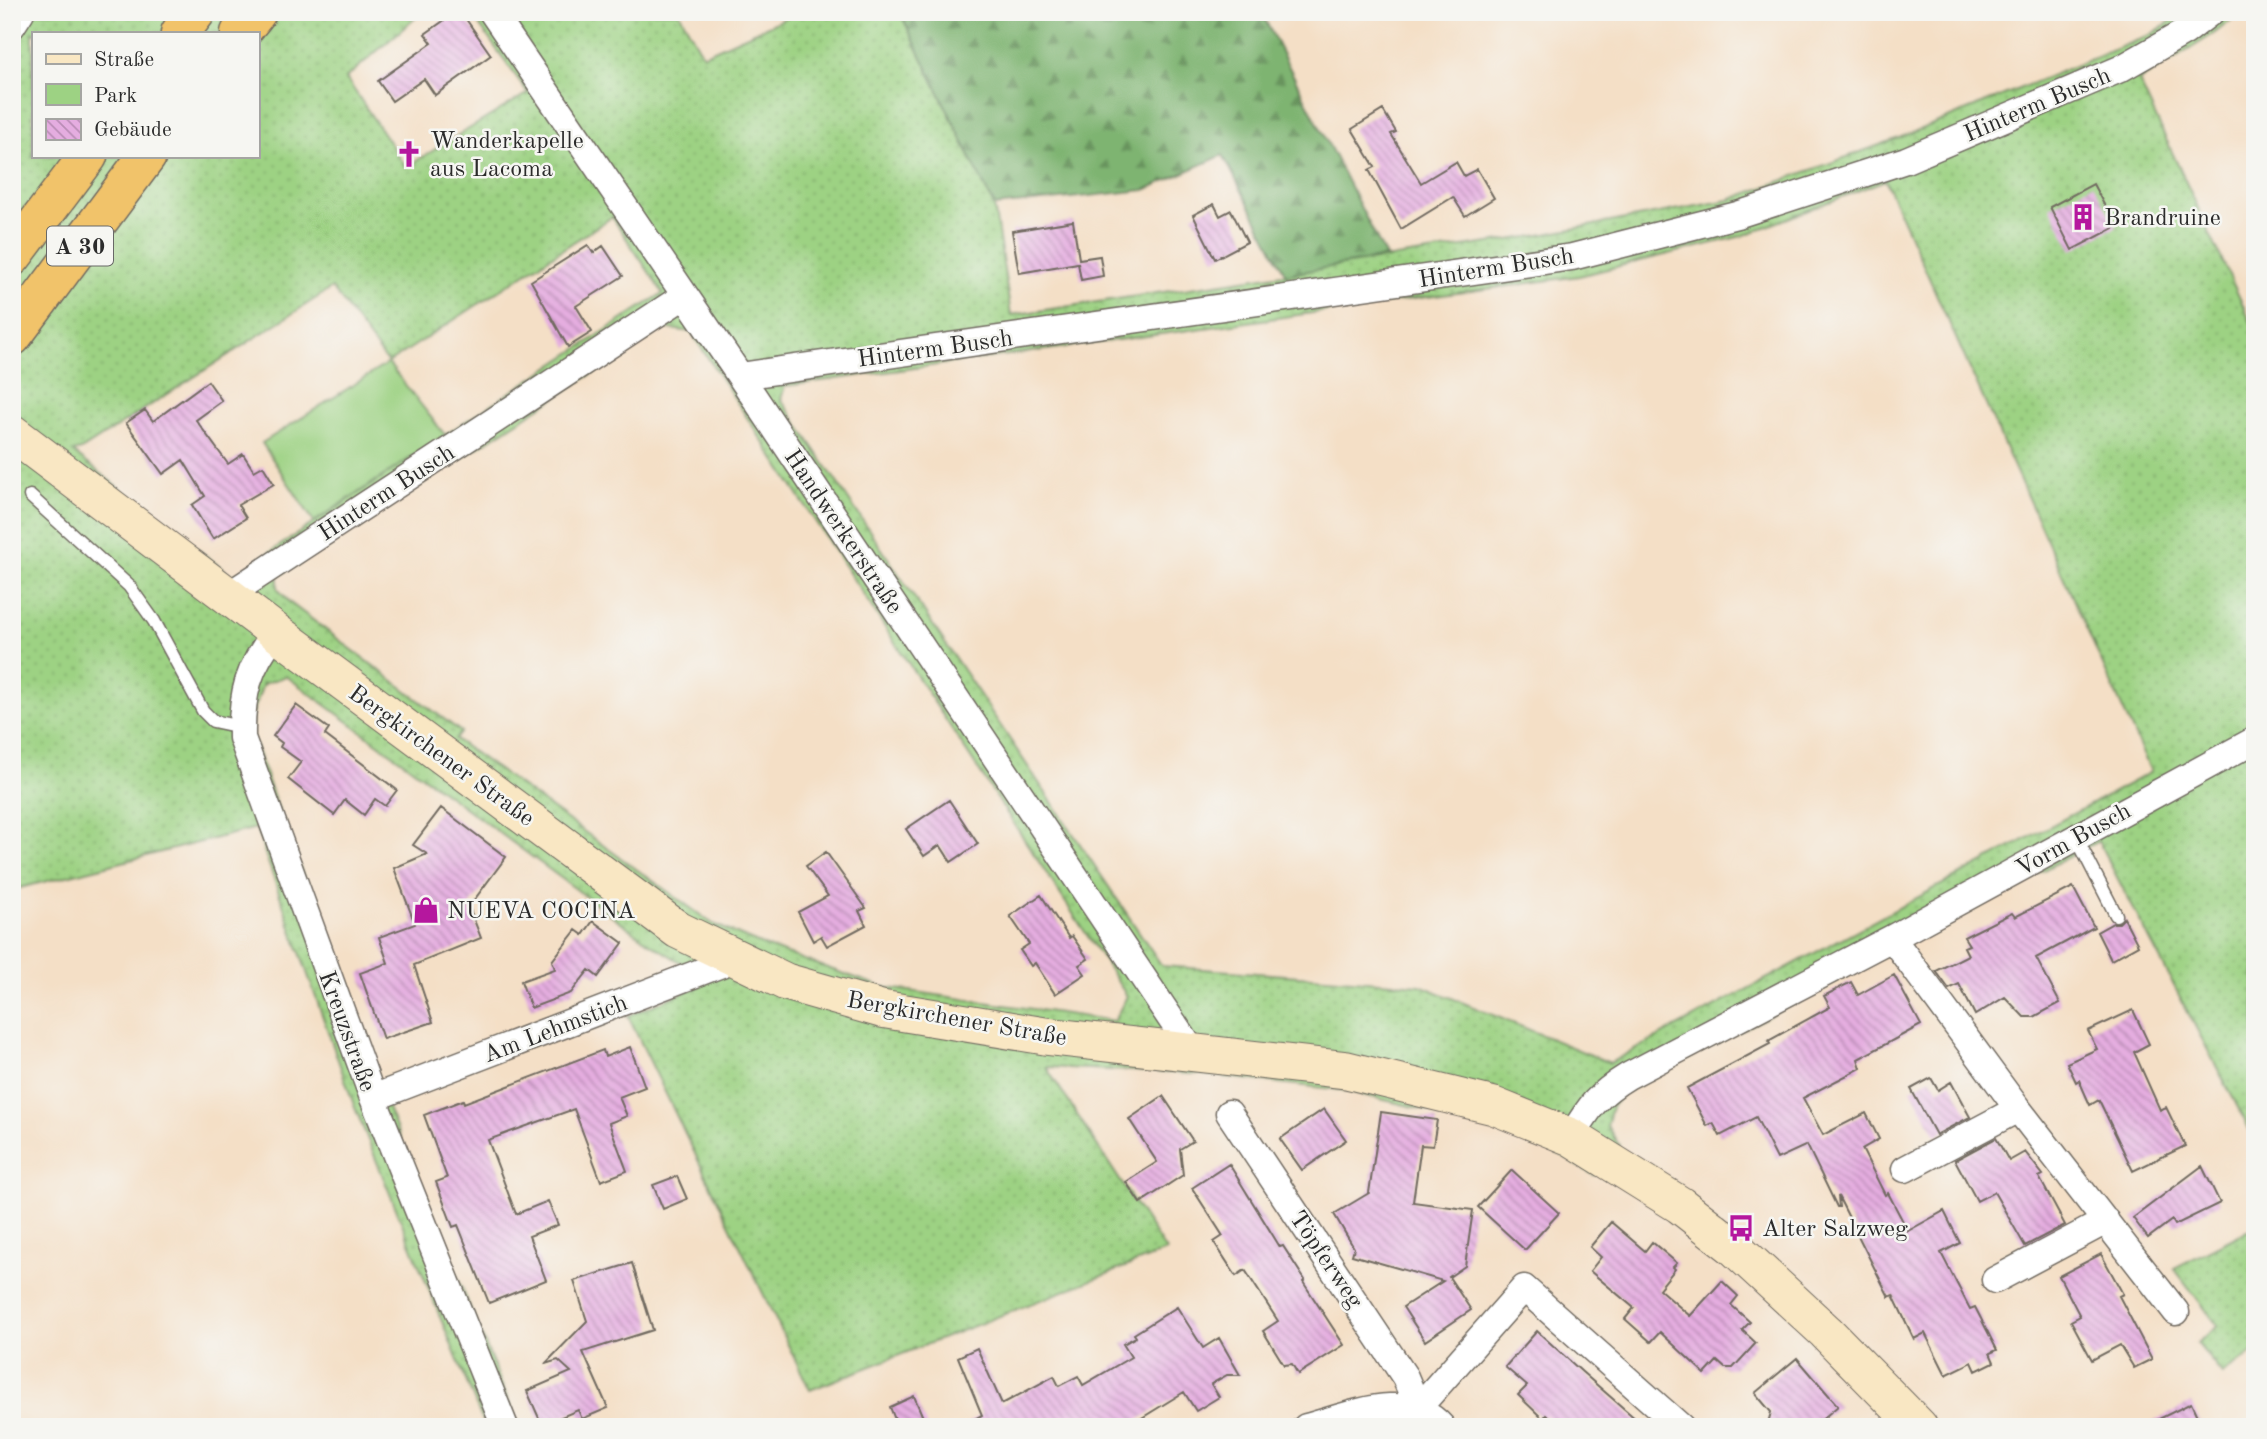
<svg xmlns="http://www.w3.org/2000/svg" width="2267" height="1439" font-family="'Old Standard TT',serif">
<defs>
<pattern id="grass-dots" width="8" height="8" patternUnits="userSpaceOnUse" patternTransform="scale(1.75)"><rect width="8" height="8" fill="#9dd283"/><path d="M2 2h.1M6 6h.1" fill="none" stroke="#87b471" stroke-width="1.8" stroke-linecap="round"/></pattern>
<pattern id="forest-firs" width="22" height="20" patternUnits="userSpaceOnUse" patternTransform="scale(1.75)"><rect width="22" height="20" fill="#7eb471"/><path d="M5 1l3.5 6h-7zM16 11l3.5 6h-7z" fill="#67935d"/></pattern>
<pattern id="building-back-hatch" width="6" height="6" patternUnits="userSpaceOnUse" patternTransform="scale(1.75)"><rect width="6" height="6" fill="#e5ade0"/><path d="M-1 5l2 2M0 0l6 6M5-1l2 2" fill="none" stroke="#ba8db6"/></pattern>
</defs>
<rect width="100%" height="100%" fill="#f6f6f2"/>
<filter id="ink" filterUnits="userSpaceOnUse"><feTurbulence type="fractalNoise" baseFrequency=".0143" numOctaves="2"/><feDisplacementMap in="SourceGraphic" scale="14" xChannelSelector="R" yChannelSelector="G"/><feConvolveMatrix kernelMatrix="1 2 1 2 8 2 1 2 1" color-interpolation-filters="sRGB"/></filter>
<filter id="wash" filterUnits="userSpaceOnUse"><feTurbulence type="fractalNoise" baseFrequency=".00686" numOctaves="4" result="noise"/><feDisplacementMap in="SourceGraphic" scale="28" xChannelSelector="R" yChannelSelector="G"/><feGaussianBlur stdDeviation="1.57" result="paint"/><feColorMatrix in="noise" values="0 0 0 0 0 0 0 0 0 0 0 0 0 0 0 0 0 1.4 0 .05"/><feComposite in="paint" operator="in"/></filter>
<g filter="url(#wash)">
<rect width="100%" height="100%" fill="#f4dfc6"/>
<path fill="url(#grass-dots)" stroke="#647e57" stroke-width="2" fill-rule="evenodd" d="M12 12H422L346 78 406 167 528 93 470 12H679L703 55 799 12H900L994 206 1011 315 1529 237 1729 200 1899 138 2150 35 2185 12H2241L2215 33 2139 81 2255 331V1140L2098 841 1623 1093 1612 1107 1607 1126 1619 1145 1594 1175 1562 1156 1499 1127 1342 1090 1198 1074 1046 1067 1166 1251 810 1390 628 1016 711 981 648 942 286 676 263 684 252 716V737L383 1096 519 1427H485L355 1108 256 828 12 890ZM33 33H257V156H33ZM1885 180 2151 772 1610 1063 1420 985 1162 966 781 399 785 386 1579 276 1742 236ZM612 217 663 293 445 435 233 577 73 452 81 450 332 288 388 363ZM663 328 691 332 1127 996 1114 1021 882 987 767 947 713 924 455 739 461 732 289 602 278 589V576Z
M2255 1227V1351L2222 1374 2197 1343 2218 1326 2174 1268Z"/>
<path fill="url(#forest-firs)" stroke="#54704e" stroke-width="2" d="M900 12H1261L1386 257 1286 275 1223 155 1145 190 994 206Z"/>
<path fill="#9dd283" stroke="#647e57" stroke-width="2" d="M388 363 445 435 314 522 262 443Z"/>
<g id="blocks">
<path fill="url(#building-back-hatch)" d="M456 12H461L491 55 435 95 424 79 392 101 378 81 432 43 425 34Z
M1383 110 1396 132 1391 134 1421 183 1456 162 1464 176 1477 169 1494 198 1465 216 1453 197 1401 229 1369 170 1375 167 1352 129Z
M2093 184 2116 227 2072 250 2050 207Z
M1214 204 1220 216 1231 210 1247 242 1215 259 1193 215Z
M1073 221 1079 259 1100 256 1103 276 1081 280 1078 263 1019 273 1012 231Z
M588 245 593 253 603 246 623 276 576 306 592 332 568 347 531 281Z
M208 381 222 401 196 420 228 464 243 454 254 471 263 466 274 484 238 505 246 518 213 539 192 505 205 496 183 460 163 474 126 423 145 410 153 421Z
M296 705 329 729 325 735 397 790 385 806 375 799 364 815 345 800 334 815 288 779 301 762 280 747 282 743 273 736Z
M949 800 978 844 951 862 940 845 924 856 906 829Z
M441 808 506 857 469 907 481 938 414 965 433 1022 383 1039 360 973 388 963 379 937 415 924 394 868 427 854 413 845Z
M826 852 866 908 859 911 866 925 827 946 821 936 813 941 798 912 828 896 806 866Z
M2073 887 2094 927 2036 958 2060 1003 2034 1017H2024L2005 997 1975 1015 1959 984 1949 989 1936 971 1968 955 1964 947 1969 945 1964 937 2012 913 2015 917Z
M1041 895 1069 938 1072 936 1088 959 1079 965 1085 974 1055 994 1035 963 1031 966 1020 950 1029 944 1010 916Z
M2124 918 2138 945 2111 960 2097 932 2113 923H2119Z
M593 921 623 943 598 977 589 970 571 993 531 1008 521 981 555 969 552 961 576 930 583 935Z
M1894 975 1921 1025 1858 1059 1861 1068 1803 1098 1823 1135 1866 1113 1879 1139 1862 1149 1885 1195 1888 1193 1908 1231 1944 1211 1960 1243 1941 1253 1970 1309 1975 1307 1997 1350 1990 1353 1994 1362 1976 1371 1972 1362 1946 1375 1925 1333 1914 1339 1893 1295 1889 1297 1838 1196 1839 1207H1837L1807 1145 1777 1159 1756 1117 1720 1136 1713 1123 1707 1126 1687 1088 1770 1044 1768 1041 1830 1007 1824 996 1851 982 1858 995Z
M2133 1010 2149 1044 2134 1052 2160 1110 2166 1107 2185 1146 2133 1171 2099 1100 2090 1105 2079 1080 2076 1082 2067 1063 2097 1049 2088 1031Z
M630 1047 645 1087 619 1097 627 1116 609 1123 627 1171 601 1181 574 1109 488 1140 516 1214 548 1201 558 1225 529 1236 546 1280 489 1303 458 1225 453 1227 436 1182 447 1178 424 1115 463 1100 464 1103 603 1050 605 1057Z
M1931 1078 1938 1090 1951 1082 1970 1117 1936 1135 1911 1089Z
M1163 1096 1193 1141 1180 1149 1183 1175 1140 1203 1126 1182 1157 1162 1129 1119Z
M1324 1109 1346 1140 1302 1170 1280 1139Z
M1381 1112 1437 1120 1433 1146 1421 1145 1413 1202 1473 1210 1465 1266 1449 1277 1471 1310 1425 1341 1403 1307 1443 1281 1352 1255 1354 1248 1334 1214 1369 1193Z
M1996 1138 2009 1161 2025 1152 2043 1175 2039 1177 2065 1225 2025 1246 1994 1192 1977 1201 1955 1160Z
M1229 1164 1280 1247 1283 1246 1305 1280 1303 1282 1344 1345 1298 1374 1292 1364 1284 1365 1263 1331 1278 1321 1245 1270 1236 1276 1214 1242 1223 1236 1192 1188Z
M2202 1166 2220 1203 2175 1225 2172 1220 2148 1238 2133 1218Z
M1512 1170 1559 1213 1525 1250 1478 1207Z
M677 1176 687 1199 663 1209 653 1185Z
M1611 1222 1645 1251 1652 1242 1677 1263 1673 1267 1675 1269 1659 1289 1690 1316 1722 1281 1738 1296 1731 1305 1750 1322 1742 1330 1756 1343 1733 1368H1725L1717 1361 1705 1374 1660 1332 1651 1342 1625 1319 1634 1308 1590 1271 1601 1257 1590 1247Z
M2101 1254 2123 1294 2119 1296 2152 1359 2134 1368 2120 1345 2092 1360 2071 1321 2080 1316 2059 1276Z
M632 1263 653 1330 583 1352 608 1408 582 1419 578 1410 542 1425 527 1391 571 1372 558 1360 545 1364 587 1321 574 1281Z
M1177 1307 1203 1348 1219 1338 1240 1375H1227L1211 1384 1219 1397 1196 1411 1184 1392 1127 1427H960L982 1415 958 1357 977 1348 1002 1404 1054 1376 1059 1386 1078 1376 1083 1385 1131 1357 1123 1344 1136 1337 1134 1334Z
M1537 1331 1582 1372 1645 1427H1559L1546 1415 1543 1419 1518 1395 1527 1386 1505 1367Z
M1797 1358 1838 1406 1813 1427H1767L1771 1412 1755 1393Z
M914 1396 927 1427H898L890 1407Z
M2191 1403 2202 1427H2143Z"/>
</g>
</g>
<g filter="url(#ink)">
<use href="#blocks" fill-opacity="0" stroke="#716a61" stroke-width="2"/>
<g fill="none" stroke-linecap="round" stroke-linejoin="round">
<defs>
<path id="lane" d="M30 496 129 586 154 621 203 711 213 721 241 727
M2076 837 2116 915"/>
<path id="street" d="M492 12 740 376 1193 1052
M12 26 21 12
M740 376 1572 257 1737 215 1906 160 2120 69 2185 32 2211 12
M227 596 684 296
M276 632C248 667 241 694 242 738L373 1098 505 1427
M1892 938 2018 1109 2176 1312
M373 1098 737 958
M1229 1113 1405 1377 1418 1408 1524 1288 1681 1427
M1571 1137C1590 1106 1597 1095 1628 1076L1892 938 2255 740
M1905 1169 2018 1109
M1995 1280 2106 1221
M1306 1427C1349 1416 1408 1388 1442 1427"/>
<path id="secondary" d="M12 433 276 632 678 930 786 982 881 1009 1045 1036 1347 1070 1494 1106 1571 1137 1680 1205 1734 1247 1826 1332 1919 1427"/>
<path id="highway" d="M180 33 196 12
M240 33 257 12
M12 257 88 156
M12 337 147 156"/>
</defs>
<use href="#lane" stroke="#716a61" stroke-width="15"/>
<use href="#street" stroke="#716a61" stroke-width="29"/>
<use href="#secondary" stroke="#716a61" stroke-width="39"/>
<use href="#highway" stroke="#716a61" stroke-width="41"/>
<use href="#lane" stroke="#fff" stroke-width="12"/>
<use href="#street" stroke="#fff" stroke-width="26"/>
<use href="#secondary" stroke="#f9e7c3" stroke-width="37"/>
<use href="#highway" stroke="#f1c36a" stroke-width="38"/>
</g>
</g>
<defs>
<symbol id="church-bare" viewBox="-9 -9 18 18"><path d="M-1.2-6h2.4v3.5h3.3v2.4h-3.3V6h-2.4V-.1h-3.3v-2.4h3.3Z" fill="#b5179e" stroke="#f6f6f2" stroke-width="2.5" paint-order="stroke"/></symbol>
<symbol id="building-bare" viewBox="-9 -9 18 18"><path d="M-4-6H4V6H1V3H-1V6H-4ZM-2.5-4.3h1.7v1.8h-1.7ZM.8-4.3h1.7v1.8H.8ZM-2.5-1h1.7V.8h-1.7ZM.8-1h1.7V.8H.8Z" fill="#b5179e" stroke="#f6f6f2" stroke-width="2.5" paint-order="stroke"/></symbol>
<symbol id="shop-bare" viewBox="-9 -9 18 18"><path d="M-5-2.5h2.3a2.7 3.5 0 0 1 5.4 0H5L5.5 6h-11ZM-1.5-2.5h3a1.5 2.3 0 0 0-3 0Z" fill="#b5179e" stroke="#f6f6f2" stroke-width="2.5" paint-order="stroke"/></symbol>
<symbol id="bus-bare" viewBox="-9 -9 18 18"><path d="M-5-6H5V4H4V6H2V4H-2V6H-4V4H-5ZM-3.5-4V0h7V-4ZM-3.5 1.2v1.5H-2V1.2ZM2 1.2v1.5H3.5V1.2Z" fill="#b5179e" stroke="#f6f6f2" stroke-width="2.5" paint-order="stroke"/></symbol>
</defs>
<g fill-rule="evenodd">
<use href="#church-bare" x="390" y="135" width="38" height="38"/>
<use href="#building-bare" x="2064" y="198" width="38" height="38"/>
<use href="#shop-bare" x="407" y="891" width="38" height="38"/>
<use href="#bus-bare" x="1722" y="1209" width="38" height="38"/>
</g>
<g text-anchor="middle" stroke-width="5" stroke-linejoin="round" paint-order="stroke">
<rect fill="#f6f6f2" stroke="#686867" stroke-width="2" x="47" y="226.5" width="66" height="39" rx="5"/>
<g font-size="23" font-weight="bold" fill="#2b2b2b">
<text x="80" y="254">A 30</text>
</g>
<g font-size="24" fill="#2b2b2b" stroke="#f6f6f2">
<text transform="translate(2037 104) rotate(-23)" y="8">Hinterm Busch</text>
<text transform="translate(1496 267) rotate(-9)" y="8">Hinterm Busch</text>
<text transform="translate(935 348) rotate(-8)" y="8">Hinterm Busch</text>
<text transform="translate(386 492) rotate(-33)" y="8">Hinterm Busch</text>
<text transform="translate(844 531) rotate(56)" y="8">Handwerkerstraße</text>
<text transform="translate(442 755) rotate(36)" y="8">Bergkirchener Straße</text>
<text transform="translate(2073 839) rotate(-29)" y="8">Vorm Busch</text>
<text transform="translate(957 1018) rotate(10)" y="8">Bergkirchener Straße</text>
<text transform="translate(555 1028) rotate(-21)" y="8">Am Lehmstich</text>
<text transform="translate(348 1031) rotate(70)" y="8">Kreuzstraße</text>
<text transform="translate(1327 1259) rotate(56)" y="8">Töpferweg</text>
</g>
<g font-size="24" fill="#2b2b2b" stroke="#f6f6f2" text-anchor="start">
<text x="430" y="148">Wanderkapelle<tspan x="430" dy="28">aus Lacoma</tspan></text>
<text x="2104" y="225">Brandruine</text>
<text x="447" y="918">NUEVA COCINA</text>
<text x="1762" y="1236">Alter Salzweg</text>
</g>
</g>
<rect width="2267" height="1439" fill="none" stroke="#f6f6f2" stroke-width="42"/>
<rect x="32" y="32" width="228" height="126" fill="#f6f6f2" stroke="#a5a5a2" stroke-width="2"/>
<rect x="46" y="54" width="35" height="10" fill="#f9e7c3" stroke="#a5a5a2" stroke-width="2"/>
<text x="94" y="66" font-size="21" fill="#2b2b2b">Straße</text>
<rect x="46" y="84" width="35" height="21" fill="#9dd283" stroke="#a5a5a2" stroke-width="2"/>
<text x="94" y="102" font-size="21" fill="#2b2b2b">Park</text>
<rect x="46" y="119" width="35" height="21" fill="url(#building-back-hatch)" stroke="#a5a5a2" stroke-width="2"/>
<text x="94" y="136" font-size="21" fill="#2b2b2b">Gebäude</text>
</svg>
